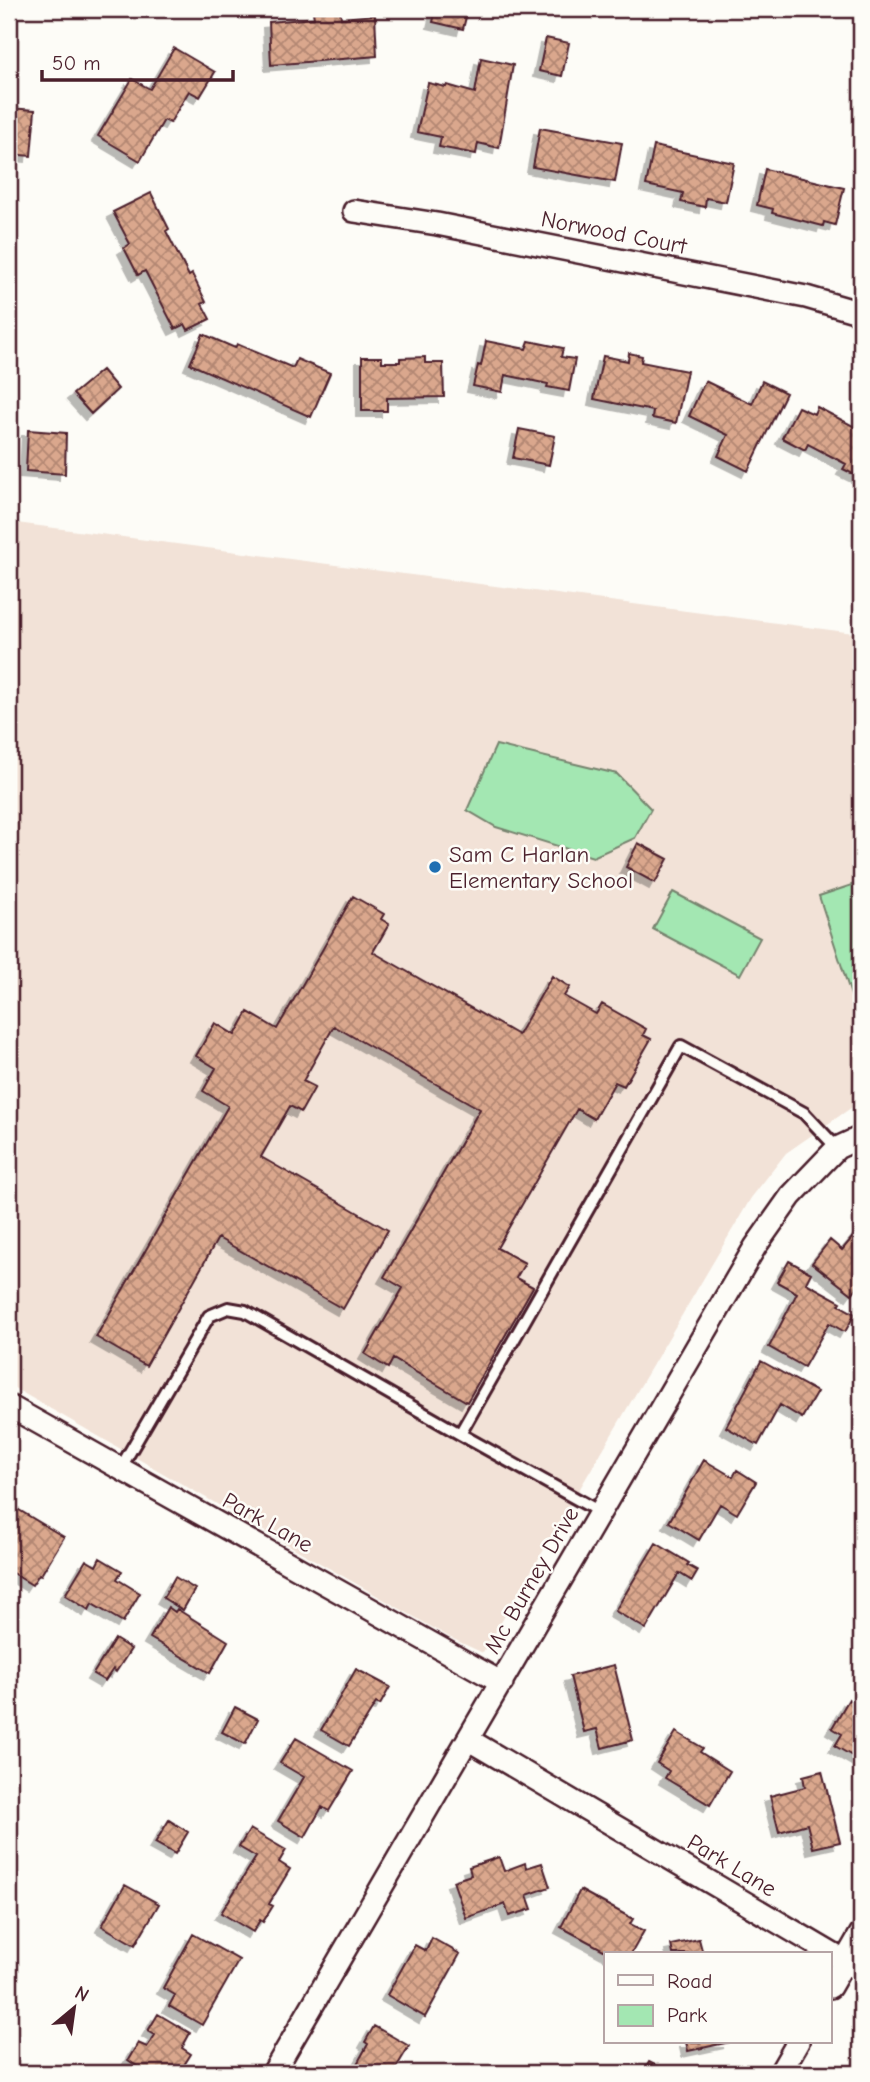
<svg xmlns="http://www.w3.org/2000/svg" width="870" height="2082" font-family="'Comic Neue',sans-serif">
<defs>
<pattern id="building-cross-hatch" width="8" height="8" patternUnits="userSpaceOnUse" patternTransform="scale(1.75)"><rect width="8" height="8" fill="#daa78d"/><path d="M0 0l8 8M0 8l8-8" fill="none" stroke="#b38773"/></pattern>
<filter id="shadow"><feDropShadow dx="-6" dy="6" stdDeviation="0" flood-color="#0004"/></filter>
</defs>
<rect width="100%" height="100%" fill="#fdfcf7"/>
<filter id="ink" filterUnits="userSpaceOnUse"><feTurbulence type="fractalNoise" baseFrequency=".0143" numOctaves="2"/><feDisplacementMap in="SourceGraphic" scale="14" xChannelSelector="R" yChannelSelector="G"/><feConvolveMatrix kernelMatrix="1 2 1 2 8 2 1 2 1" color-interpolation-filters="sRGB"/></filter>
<g filter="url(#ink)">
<path fill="#f2e2d7" d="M9 522 861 634V1101L786 1153 751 1198 483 1653 451 1638 9 1385Z"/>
<path fill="#a3e7b2" stroke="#76836e" stroke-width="2" d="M496 745 617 774 651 809 635 838 593 857 496 827 467 810Z
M861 882V1026L819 896Z
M673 892 760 938 740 975 653 929Z"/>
<path fill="url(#building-cross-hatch)" stroke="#4a1f2b" stroke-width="2" filter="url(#shadow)" d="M436 9H468L463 29 433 22Z
M340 10 341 18 375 15 377 56 271 65 269 22 314 18 313 12Z
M546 38 569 43 562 76 539 71Z
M174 48 215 72 200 97 189 91 170 123 164 120 140 161 98 136 132 79 150 89Z
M481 58 513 65 499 148 478 143 476 154 439 147 441 137 417 132 428 83 446 87 447 85 475 93Z
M9 108 35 110 31 156 9 154Z
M540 128 622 143 615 182 533 167Z
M654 146 734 163 726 202 706 198 705 207 681 202 683 193 646 185Z
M765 169 844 188 835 225 824 222 823 226 772 213 773 209 757 205Z
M151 193 169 229 166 231 189 276 192 274 206 302 202 304 210 319 188 330 185 324 175 329 145 271 138 275 124 248 130 244 113 212Z
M203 334 235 348 237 344 293 368 297 359 330 373 311 417 190 364Z
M486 341 526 349 529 341 563 348 561 357 575 359 569 391 547 387 548 384 505 375 502 392 473 386 478 365 481 366Z
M629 353 642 356 641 362 687 371 676 423 652 418 653 411 594 399 603 356 628 361Z
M362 357H382V362H400V358L425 357V363H443L444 397 387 398V411H362Z
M102 370 118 389 91 414 73 394Z
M705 381 752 404 762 381 786 393 748 471 718 456 728 435 689 416Z
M798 407 814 414 817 407 861 430V478L843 469 846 464 808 444 805 450 782 438Z
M519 429 555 436 549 465 513 458Z
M28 430 66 433 65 474 26 471Z
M638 843 668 859 655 883 626 867Z
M353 896 384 914 381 919 389 924 373 952 518 1035 552 976 570 987 564 996 596 1014 602 1004 646 1029 643 1035 651 1039 624 1086 615 1082 594 1119 577 1109 497 1248 525 1263 516 1278 533 1287 467 1402 393 1359 388 1368 365 1354 403 1288 384 1277 480 1109 334 1026 303 1081 315 1087 301 1112 290 1106 261 1157 388 1230 343 1309 218 1238 146 1366 96 1337 228 1106 203 1091 216 1068 196 1056 215 1023 235 1035 248 1012 277 1029Z
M861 1227V1282L852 1294 812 1263 830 1240 842 1250Z
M789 1261 811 1273 806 1283 841 1302 839 1305 855 1314 845 1332 829 1323 804 1367 769 1347 797 1293 777 1282Z
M761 1361 817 1392 802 1418 780 1405 758 1445 726 1427Z
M704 1460 733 1477 737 1470 756 1482 737 1514 720 1504 699 1540 669 1522Z
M9 1504 64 1537 41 1575 39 1574 32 1585 9 1571Z
M656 1543 689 1563 687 1565 698 1571 692 1581 679 1573 646 1629 615 1611Z
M100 1558 122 1571 117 1579 140 1593 123 1622 92 1604 89 1610 65 1595 86 1560 96 1566Z
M175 1577 195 1589 183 1610 163 1598Z
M168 1607 175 1612 177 1609 228 1641 210 1673 150 1638Z
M115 1639 131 1649 116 1672 113 1669 105 1681 93 1674Z
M614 1665 633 1740 602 1748 597 1729 584 1732 570 1676Z
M356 1669 390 1687 380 1705 376 1703 349 1746 321 1730Z
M849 1699 860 1706 861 1704V1761L835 1746 842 1734 832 1728Z
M235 1707 258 1719 245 1744 222 1732Z
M676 1732 703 1748 700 1752 730 1771 710 1805 665 1778 669 1771 657 1763Z
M296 1738 353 1771 329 1811 322 1807 305 1837 278 1821 304 1777 280 1763Z
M822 1771 840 1842 813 1848 807 1824 779 1832 770 1796 805 1787 803 1776Z
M169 1820 188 1832 175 1854 155 1843Z
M250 1829 286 1850 279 1862 290 1869 269 1904 273 1906 263 1922 260 1920 253 1932 221 1913 256 1857 239 1847Z
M499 1857 504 1871 525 1863 526 1868 542 1863 550 1887 527 1895 532 1909 509 1916 505 1904 466 1918 453 1881 471 1875 469 1867Z
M125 1885 159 1904 135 1945 102 1926Z
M580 1890 633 1919 630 1924 644 1931 631 1954H611L561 1927Z
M193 1934 239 1960 202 2025 169 2006 175 1995 163 1988Z
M432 1938 460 1954 425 2017 387 1995 415 1945 426 1951Z
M699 1939 703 1954H673L671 1945Z
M158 2014 190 2033 182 2048 191 2054 179 2073H134L138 2067 128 2060 138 2043 147 2047 155 2035 148 2031Z
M374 2026 409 2046 393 2073H352L368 2044 365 2042Z
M686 2042H730L688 2051Z
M649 2062 670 2073H643Z"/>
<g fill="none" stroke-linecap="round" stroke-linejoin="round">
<defs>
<path id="lane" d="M460 1434 681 1046 804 1113 837 1148
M120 1469 209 1316 228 1308 245 1311 460 1434 600 1512"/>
<path id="street" d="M354 211 437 224 806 297 861 313
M9 1406 502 1683
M469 1740 861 1971
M830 1987 861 1933
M273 2073 755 1247 791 1196 837 1148 861 1137
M780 2073 798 2042"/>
</defs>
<use href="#lane" stroke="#4a1f2b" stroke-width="16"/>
<use href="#street" stroke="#4a1f2b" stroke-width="26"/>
<use href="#lane" stroke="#fdfcf7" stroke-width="10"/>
<use href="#street" stroke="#fdfcf7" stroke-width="21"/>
</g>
</g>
<circle fill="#1f6fb2" stroke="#fdfcf7" stroke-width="2.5" cx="435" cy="867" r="7"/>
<g text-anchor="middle" stroke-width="5" stroke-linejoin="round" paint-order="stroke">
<g font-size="23" fill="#4a1f2b" stroke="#fdfcf7">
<text transform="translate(614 232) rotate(11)" y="8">Norwood Court</text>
<text transform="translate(268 1522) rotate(29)" y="8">Park Lane</text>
<text transform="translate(531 1580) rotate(-60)" y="8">Mc Burney Drive</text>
<text transform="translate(732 1865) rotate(31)" y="8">Park Lane</text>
</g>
<g font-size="23" fill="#4a1f2b" stroke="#fdfcf7" text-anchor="start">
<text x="449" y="862">Sam C Harlan<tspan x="449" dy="26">Elementary School</tspan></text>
</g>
</g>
<rect width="870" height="2082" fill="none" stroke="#fdfcf7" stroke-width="35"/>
<rect x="18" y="18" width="835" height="2047" fill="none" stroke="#4a1f2b" stroke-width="2.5" filter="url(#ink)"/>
<rect x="604" y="1952" width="228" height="91" fill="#fdfcf7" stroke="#b5a4a5" stroke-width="2"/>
<rect x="618" y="1975" width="35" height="10" fill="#fdfcf7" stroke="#b5a4a5" stroke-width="2"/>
<text x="667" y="1988" font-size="21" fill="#4a1f2b">Road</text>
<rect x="618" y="2005" width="35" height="21" fill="#a3e7b2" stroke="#b5a4a5" stroke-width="2"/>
<text x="667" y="2022" font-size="21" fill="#4a1f2b">Park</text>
<g transform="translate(74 2008) rotate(29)" stroke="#fdfcf7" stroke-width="5" paint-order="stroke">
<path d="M0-5L12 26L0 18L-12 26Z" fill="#4a1f2b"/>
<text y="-10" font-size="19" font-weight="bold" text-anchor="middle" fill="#4a1f2b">N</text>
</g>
<path d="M42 70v10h191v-10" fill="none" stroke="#4a1f2b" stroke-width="3.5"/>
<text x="52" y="70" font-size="21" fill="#4a1f2b" stroke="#fdfcf7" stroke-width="5" paint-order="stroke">50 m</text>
</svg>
